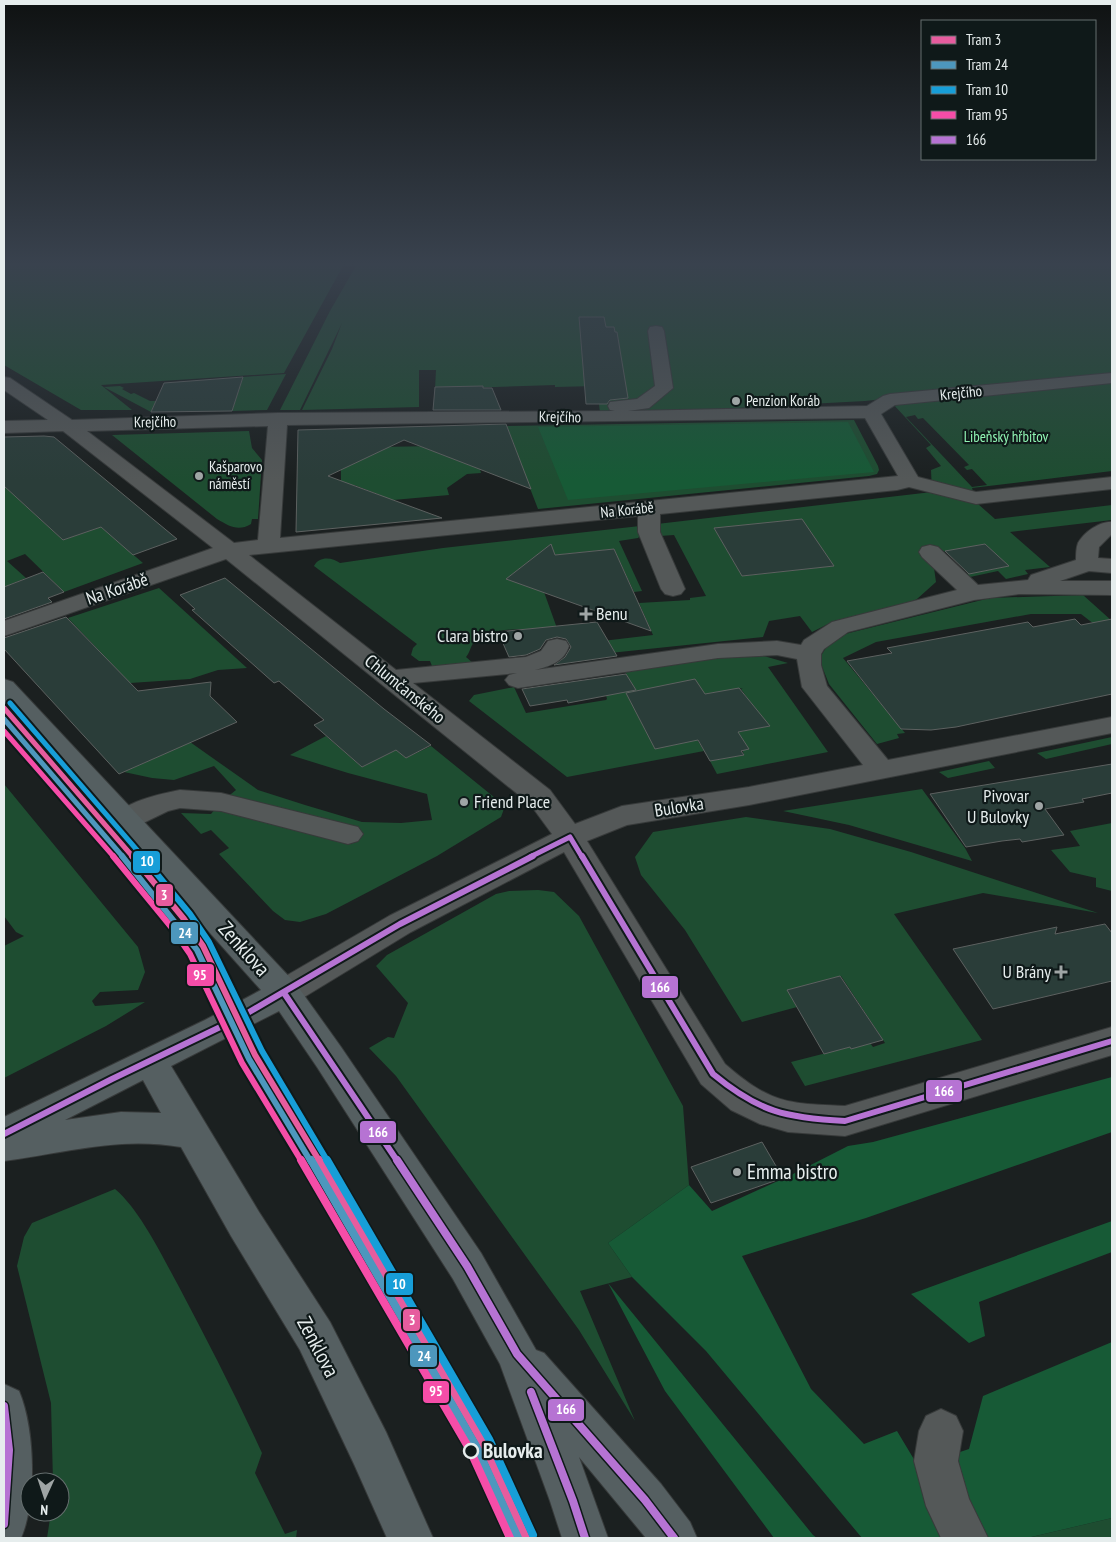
<svg xmlns="http://www.w3.org/2000/svg" width="1116" height="1542" font-family="'PT Sans Narrow',sans-serif">
<rect width="100%" height="100%" fill="#1b2020"/>
<path fill="#1e4d31" fill-rule="evenodd" d="M4 264H344L284 373 101 385 132 410H81L4 365Z
M357 264H1112V374L865 401 607 415 600 413 599 404H596V386L555 387V385L435 389 436 370H419V407L302 410 332 349 342 323 300 410H280L330 311Z
M286 374 267 410 232 411 243 377Z
M1112 380V471L972 488 978 504 995 519 1112 505V520L1010 532 1050 567 1025 570 1028 574 1006 579 998 571 970 577 966 574 1008 566 985 544 925 555 934 568 936 582 917 599 905 605 834 621 812 632 800 616 769 621 763 637 581 656 577 644 653 635 639 603 690 600V598L706 596 674 535 660 536 657 524 932 492 931 470 941 466 926 448 931 445 892 403ZM915 415 918 419 923 418 969 465 964 467 967 470 972 469 987 485 972 487 906 417ZM715 529 833 566 742 576Z
M120 386 124 388 122 389 131 394 134 393 150 401H156L151 412 104 387Z
M854 420 878 466 879 470 877 474 869 476 538 509 506 426Z
M249 431 252 448 262 460 258 519H252L251 524C238 532 229 526 217 519L112 435Z
M438 446 478 461 481 473 467 474 447 488 449 495 382 501 380 495 354 485 341 486V465L378 447Z
M4 486 63 540 101 527 143 563 64 592 25 554 7 561 26 578 4 587Z
M640 526V536L638 538 619 541 642 591 634 592 614 549 534 557 507 579 544 592 558 631C537 629 492 625 475 641 470 646 470 653 466 657L474 664 438 667 432 666 430 661H419L411 655 413 648 417 644 314 566C319 556 332 557 340 563L443 548Z
M159 588 247 668 218 670 190 679 130 683 68 618Z
M1083 595 1112 621V638L1081 614H1031L876 642 843 658 905 733 897 734 899 738 877 744 829 684 819 659 827 646 837 636 990 598Z
M740 655 764 656 788 663 768 667 828 752 717 774 710 761 744 755 735 727 739 732 769 726H767L741 689 743 688 712 693 714 697 664 685 704 751 567 777 469 701 474 695 514 687 526 713 606 700 607 699 606 695 635 689 624 670Z
M326 736 362 767 396 750 406 758 431 746 505 806 501 817 437 856 326 914 300 922 285 920 273 911 219 854 229 848 211 830 201 834 181 813 211 814 221 802 236 790 214 766 174 780 152 778 124 772 190 742 258 790 305 805 362 822 401 823 432 820 427 794 348 773 290 755Z
M1112 737V744L1046 759 1037 753Z
M989 761 995 768 948 778 939 772Z
M4 784 138 947 145 972 138 990 100 992 92 1001 95 1006 145 1002 106 1026 4 1078V946L24 936 16 932 4 916Z
M922 789 965 848 972 861 849 825 783 811Z
M746 817 830 829 911 852 1098 913 983 893 894 914 982 1040 805 1086 791 1062 850 1047 851 1049 870 1043 873 1047 885 1043 841 976 788 990 797 1007 742 1022 685 930 641 875 635 857 653 832Z
M1112 823V891L1096 887V878L1070 872 1051 850 1080 846 1070 831Z
M538 890 554 892 579 916 683 1106 689 1185 608 1243 632 1277 580 1291 635 1421 579 1330 396 1076 369 1048 388 1037 394 1038 408 1003 376 966 387 955 496 894 509 891Z
M115 1189C140 1210 162 1256 178 1285 207 1340 236 1396 262 1453L255 1473 285 1534 297 1530 296 1538H47L51 1512H60V1482H53L51 1403 17 1266 24 1237 32 1223Z
M1112 1518V1538H1027Z"/>
<path fill="#175a36" d="M848 422 874 472 568 500 538 427Z
M1112 1077V1132L866 1218 742 1256 811 1389 864 1444 897 1431 918 1466 969 1449 983 1396 1112 1342V1518L1027 1538H862L706 1351 632 1277 608 1243 689 1185 712 1211 793 1174 848 1146 873 1142Z
M1112 1221V1252L979 1302 985 1336 969 1343 911 1294Z
M608 1283 813 1535 817 1538H774L665 1391Z"/>
<path fill="#2a3d39" stroke="#5d6160" d="M579 317H604L606 327H614L615 332H617L628 398 610 400 607 404H586Z
M243 377 232 411 151 412 164 383Z
M483 386V388H492L501 410H433L435 387Z
M506 424 531 489 404 440 328 476 442 518 296 532 298 430Z
M44 436 54 437 177 539 133 555 101 527 63 540 4 486V437Z
M802 519 834 566 742 576 714 528Z
M551 544 555 555 614 549 651 631 506 579Z
M985 544 1009 566 969 574 945 551Z
M43 572 64 592 48 598 52 602 4 619V587Z
M225 578 384 709 431 745 406 758 396 750 362 767 314 725 324 720 279 681 274 683 192 610 195 609 180 595Z
M66 617 138 691 211 682 210 696 237 722 119 774 4 649V638Z
M1075 619 1081 625 1112 619V694L956 727 931 730 901 729 847 661 892 653 887 648 1028 622 1033 627Z
M597 622 617 656 554 665 565 657 571 647 566 639 557 637 546 640 540 649 526 655 509 657 498 632Z
M626 674 636 690 568 703 567 700 530 706 522 689Z
M695 679 705 694 739 688 770 726 738 732 749 749 741 751 744 755 710 761 698 740 655 749 626 693Z
M1112 764V793L1082 799 1084 802 1045 809 1064 835 1022 842 1020 839 1002 841 966 847 930 794Z
M1105 924 1112 933V981L993 1009 953 949 1057 927 1055 934Z
M840 976 883 1040 851 1049 850 1047 824 1054 787 990Z
M762 1142 783 1178 711 1203 691 1167Z"/>
<g fill="none" stroke-linecap="round" stroke-linejoin="round">
<defs>
<path id="minor" d="M656 326 662 327 664 331 673 388 649 408 628 411 867 406 883 396 890 394 1112 373V383L895 405 881 414 918 477 976 492 1112 477V489L976 504 909 487 897 490 660 514V532L685 589 681 594 673 596 665 594 661 589 638 532V516L249 555 396 670 526 657 541 651 548 641 557 639 566 641 569 646C564 662 550 666 535 670L718 644 777 641 801 645 804 640 832 622 957 590 922 557 919 552 922 547 930 545 938 547 978 585 1028 580 1031 575 1076 560C1076 555 1076 548 1078 543 1084 532 1100 521 1112 522V534L1099 547 1098 558 1112 559V573L1089 571 1060 581H1112V595L1019 594 974 600 848 632 824 649 821 654V665L827 686 888 760 1112 717V733L749 805 627 825 587 841 725 1064C770 1103 787 1104 845 1106L1112 1027V1055L845 1136 788 1132 760 1124 731 1110 701 1084 564 852 411 932 296 1002 284 1006 272 1002 268 993 272 984 389 916 552 834 530 804 226 559 4 636V621L213 548 63 431 4 433V421L48 420 4 390V377L10 378 72 420 278 413 615 411 610 410 608 406 610 402 637 399 655 386 648 331 650 327ZM865 418 898 476 280 538 287 425ZM268 426 258 540 234 543 87 431ZM777 655 797 659 802 687 863 765 749 787 622 806 575 824 550 790 413 683 517 673 509 675 505 680 509 685 518 688 718 658Z
M180 790 221 793 358 827 363 834 358 841 348 844 221 811 180 808 168 811 135 827 125 830 115 827 111 820C122 802 160 794 180 790Z
M941 1409 956 1416 963 1431 958 1461 969 1499 988 1538H941L926 1506 914 1461 919 1431 926 1416Z"/>
<path id="major" d="M4 679 13 682 296 984 341 1047 481 1253 536 1350 544 1353 661 1484 690 1522 697 1538H646L579 1457 608 1538H562L550 1501 500 1364 453 1279 317 1067 279 1011 171 1066 259 1212 330 1322 386 1432 433 1538H387L354 1464 300 1350 231 1236 181 1147C118 1136 65 1153 4 1161V1117L205 1020 261 990 4 702ZM143 1080 161 1113 121 1112 65 1120Z
M4 1384 19 1391C35 1429 37 1501 21 1538H4Z"/>
</defs>
<use href="#minor" stroke="#373a3a" stroke-width="2"/>
<use href="#major" stroke="#373a3a" stroke-width="2"/>
<use href="#minor" fill="#545858" fill-rule="evenodd"/>
<use href="#major" fill="#555f61" fill-rule="evenodd"/>
<defs>
<path id="bus-1-far2" d="M570 837 582 857
M530 857 570 837"/>
<path id="bus-1-far1" d="M582 856 713 1074C759 1112 786 1118 845 1121L1112 1041
M284 993 398 1162
M4 1134 112 1079 239 1018 400 924 533 856"/>
<path id="bus-1" d="M397 1160 467 1266 517 1354 645 1500 674 1538
M531 1392 573 1501 585 1538
M4 1406 9 1450 4 1524"/>
</defs>
<use href="#bus-1-far2" stroke="#0f1919" stroke-width="9"/>
<use href="#bus-1-far1" stroke="#0f1919" stroke-width="10"/>
<use href="#bus-1" stroke="#0f1919" stroke-width="11"/>
<use href="#bus-1-far2" stroke="#b673d3" stroke-width="5"/>
<use href="#bus-1-far1" stroke="#b673d3" stroke-width="6"/>
<use href="#bus-1" stroke="#b673d3" stroke-width="8"/>
<defs>
<path id="tram-1-far2" d="M4 708 133 857"/>
<path id="tram-1-far1" d="M132 856 184 919 203 946 255 1055 320 1162"/>
<path id="tram-1" d="M319 1160 483 1443 526 1538"/>
<path id="tram-2-far2" d="M4 719 123 857"/>
<path id="tram-2-far1" d="M122 856 197 950 249 1059 311 1162"/>
<path id="tram-2" d="M311 1160 476 1446 518 1538"/>
<path id="tram-3-far2" d="M10 703 143 857"/>
<path id="tram-3-far1" d="M142 856 190 914 209 942 262 1051 328 1162"/>
<path id="tram-3" d="M327 1160 489 1439 533 1535"/>
<path id="tram-4-far2" d="M4 731 114 857"/>
<path id="tram-4-far1" d="M113 856 172 928 190 954 242 1063 302 1162"/>
<path id="tram-4" d="M301 1160 470 1450 510 1538"/>
</defs>
<use href="#tram-1-far2" stroke="#0f1919" stroke-width="9"/>
<use href="#tram-1-far1" stroke="#0f1919" stroke-width="10"/>
<use href="#tram-1" stroke="#0f1919" stroke-width="11"/>
<use href="#tram-2-far2" stroke="#0f1919" stroke-width="9"/>
<use href="#tram-2-far1" stroke="#0f1919" stroke-width="10"/>
<use href="#tram-2" stroke="#0f1919" stroke-width="11"/>
<use href="#tram-3-far2" stroke="#0f1919" stroke-width="9"/>
<use href="#tram-3-far1" stroke="#0f1919" stroke-width="10"/>
<use href="#tram-3" stroke="#0f1919" stroke-width="11"/>
<use href="#tram-4-far2" stroke="#0f1919" stroke-width="9"/>
<use href="#tram-4-far1" stroke="#0f1919" stroke-width="10"/>
<use href="#tram-4" stroke="#0f1919" stroke-width="11"/>
<use href="#tram-1-far2" stroke="#e65c9e" stroke-width="5"/>
<use href="#tram-1-far1" stroke="#e65c9e" stroke-width="6"/>
<use href="#tram-1" stroke="#e65c9e" stroke-width="8"/>
<use href="#tram-2-far2" stroke="#4d97bd" stroke-width="5"/>
<use href="#tram-2-far1" stroke="#4d97bd" stroke-width="6"/>
<use href="#tram-2" stroke="#4d97bd" stroke-width="8"/>
<use href="#tram-3-far2" stroke="#179ed8" stroke-width="5"/>
<use href="#tram-3-far1" stroke="#179ed8" stroke-width="6"/>
<use href="#tram-3" stroke="#179ed8" stroke-width="8"/>
<use href="#tram-4-far2" stroke="#f54da8" stroke-width="5"/>
<use href="#tram-4-far1" stroke="#f54da8" stroke-width="6"/>
<use href="#tram-4" stroke="#f54da8" stroke-width="8"/>
</g>
<linearGradient id="sky" x2="0" y2="1"><stop stop-color="#0f1212"/><stop offset="0.55" stop-color="#39424e"/><stop offset="1" stop-color="#39424e" stop-opacity="0"/></linearGradient>
<rect width="1116" height="480" fill="url(#sky)"/>
<g fill="#9fa5a5" stroke="#0f1919" stroke-width="2">
<circle cx="736" cy="401" r="5"/>
<circle cx="199" cy="476" r="5"/>
<path d="M583.5 606.5h5v5h5v5h-5v5h-5v-5h-5v-5h5z"/>
<circle cx="518" cy="636" r="5"/>
<circle cx="464" cy="802" r="5"/>
<circle cx="1039" cy="806" r="5"/>
<path d="M1058.5 964.5h5v5h5v5h-5v5h-5v-5h-5v-5h5z"/>
<circle cx="737" cy="1172" r="5"/>
</g>
<circle fill="#0f1919" stroke="#e6eded" stroke-width="2.5" cx="471" cy="1451" r="7"/>
<g text-anchor="middle" stroke-width="4.5" stroke-linejoin="round" paint-order="stroke">
<g font-size="15" fill="#e6eded" stroke="#0f1919">
<text transform="translate(961 393) rotate(-6)" y="5">Krejčího</text>
<text transform="translate(560 417) rotate(1)" y="5">Krejčího</text>
<text transform="translate(155 422) rotate(-1)" y="5">Krejčího</text>
<text transform="translate(627 510) rotate(-6)" y="5">Na Korábě</text>
</g>
<g font-size="15" fill="#e6eded" stroke="#0f1919" text-anchor="start">
<text x="746" y="406">Penzion Koráb</text>
<text x="209" y="472">Kašparovo<tspan x="209" dy="17">náměstí</tspan></text>
</g>
<g font-size="15" fill="#90f4b3" stroke="#0f1919">
<text x="1006" y="442">Libeňský hřbitov</text>
</g>
<g font-size="18" fill="#e6eded" stroke="#0f1919">
<text transform="translate(117 589) rotate(-19)" y="6">Na Korábě</text>
<text transform="translate(405 689) rotate(39)" y="6">Chlumčanského</text>
<text transform="translate(679 807) rotate(-9)" y="6">Bulovka</text>
</g>
<g font-size="18" fill="#e6eded" stroke="#0f1919" text-anchor="end">
<text x="596" y="620" text-anchor="start">Benu</text>
<text x="508" y="642">Clara bistro</text>
<text x="1029" y="802">Pivovar<tspan x="1029" dy="21">U Bulovky</tspan></text>
<text x="474" y="808" text-anchor="start">Friend Place</text>
<text x="1051" y="978">U Brány</text>
</g>
<g font-size="21" fill="#e6eded" stroke="#0f1919">
<text transform="translate(244 949) rotate(48)" y="7">Zenklova</text>
<text transform="translate(318 1347) rotate(62)" y="7">Zenklova</text>
</g>
<g font-size="21" fill="#e6eded" stroke="#0f1919" text-anchor="start">
<text x="747" y="1179">Emma bistro</text>
</g>
<g font-size="21" font-weight="bold" fill="#e6eded" stroke="#0f1919" text-anchor="start">
<text x="483" y="1458">Bulovka</text>
</g>
</g>
<g stroke="#0f1919" stroke-width="2">
<rect x="132" y="850" width="29" height="24" rx="5" fill="#179ed8"/>
<rect x="155" y="883" width="19" height="24" rx="5" fill="#e65c9e"/>
<rect x="170" y="921" width="29" height="24" rx="5" fill="#4d97bd"/>
<rect x="186" y="963" width="29" height="24" rx="5" fill="#f54da8"/>
<rect x="641" y="975" width="38" height="24" rx="5" fill="#b673d3"/>
<rect x="925" y="1079" width="38" height="24" rx="5" fill="#b673d3"/>
<rect x="359" y="1120" width="38" height="24" rx="5" fill="#b673d3"/>
<rect x="385" y="1272" width="29" height="24" rx="5" fill="#179ed8"/>
<rect x="402" y="1308" width="19" height="24" rx="5" fill="#e65c9e"/>
<rect x="409" y="1344" width="29" height="24" rx="5" fill="#4d97bd"/>
<rect x="422" y="1380" width="28" height="24" rx="5" fill="#f54da8"/>
<rect x="547" y="1398" width="38" height="24" rx="5" fill="#b673d3"/>
</g>
<g font-size="14" text-anchor="middle" font-weight="bold" fill="#fff">
<text x="147" y="866">10</text>
<text x="164" y="900">3</text>
<text x="185" y="938">24</text>
<text x="200" y="980">95</text>
<text x="660" y="992">166</text>
<text x="944" y="1096">166</text>
<text x="378" y="1137">166</text>
<text x="399" y="1289">10</text>
<text x="412" y="1325">3</text>
<text x="424" y="1361">24</text>
<text x="436" y="1396">95</text>
<text x="566" y="1414">166</text>
</g>
<rect width="1116" height="1542" fill="none" stroke="#e6eded" stroke-width="10"/>
<rect x="921" y="20" width="175" height="140" fill="#0f1919" stroke="#656e6e"/>
<rect x="931" y="36" width="25" height="8" fill="#e65c9e" stroke="#656e6e"/>
<text x="966" y="45" font-size="15" fill="#e6eded">Tram 3</text>
<rect x="931" y="61" width="25" height="8" fill="#4d97bd" stroke="#656e6e"/>
<text x="966" y="70" font-size="15" fill="#e6eded">Tram 24</text>
<rect x="931" y="86" width="25" height="8" fill="#179ed8" stroke="#656e6e"/>
<text x="966" y="95" font-size="15" fill="#e6eded">Tram 10</text>
<rect x="931" y="111" width="25" height="8" fill="#f54da8" stroke="#656e6e"/>
<text x="966" y="120" font-size="15" fill="#e6eded">Tram 95</text>
<rect x="931" y="136" width="25" height="8" fill="#b673d3" stroke="#656e6e"/>
<text x="966" y="145" font-size="15" fill="#e6eded">166</text>
<g transform="translate(45 1497) rotate(183)"><circle r="24" fill="#0f1919" stroke="#656e6e"/>
<path d="M0-4L9 19L0 12L-9 19Z" fill="#9fa5a5"/>
<text y="-8" font-size="14" font-weight="bold" text-anchor="middle" fill="#e6eded">N</text>
</g>
</svg>
